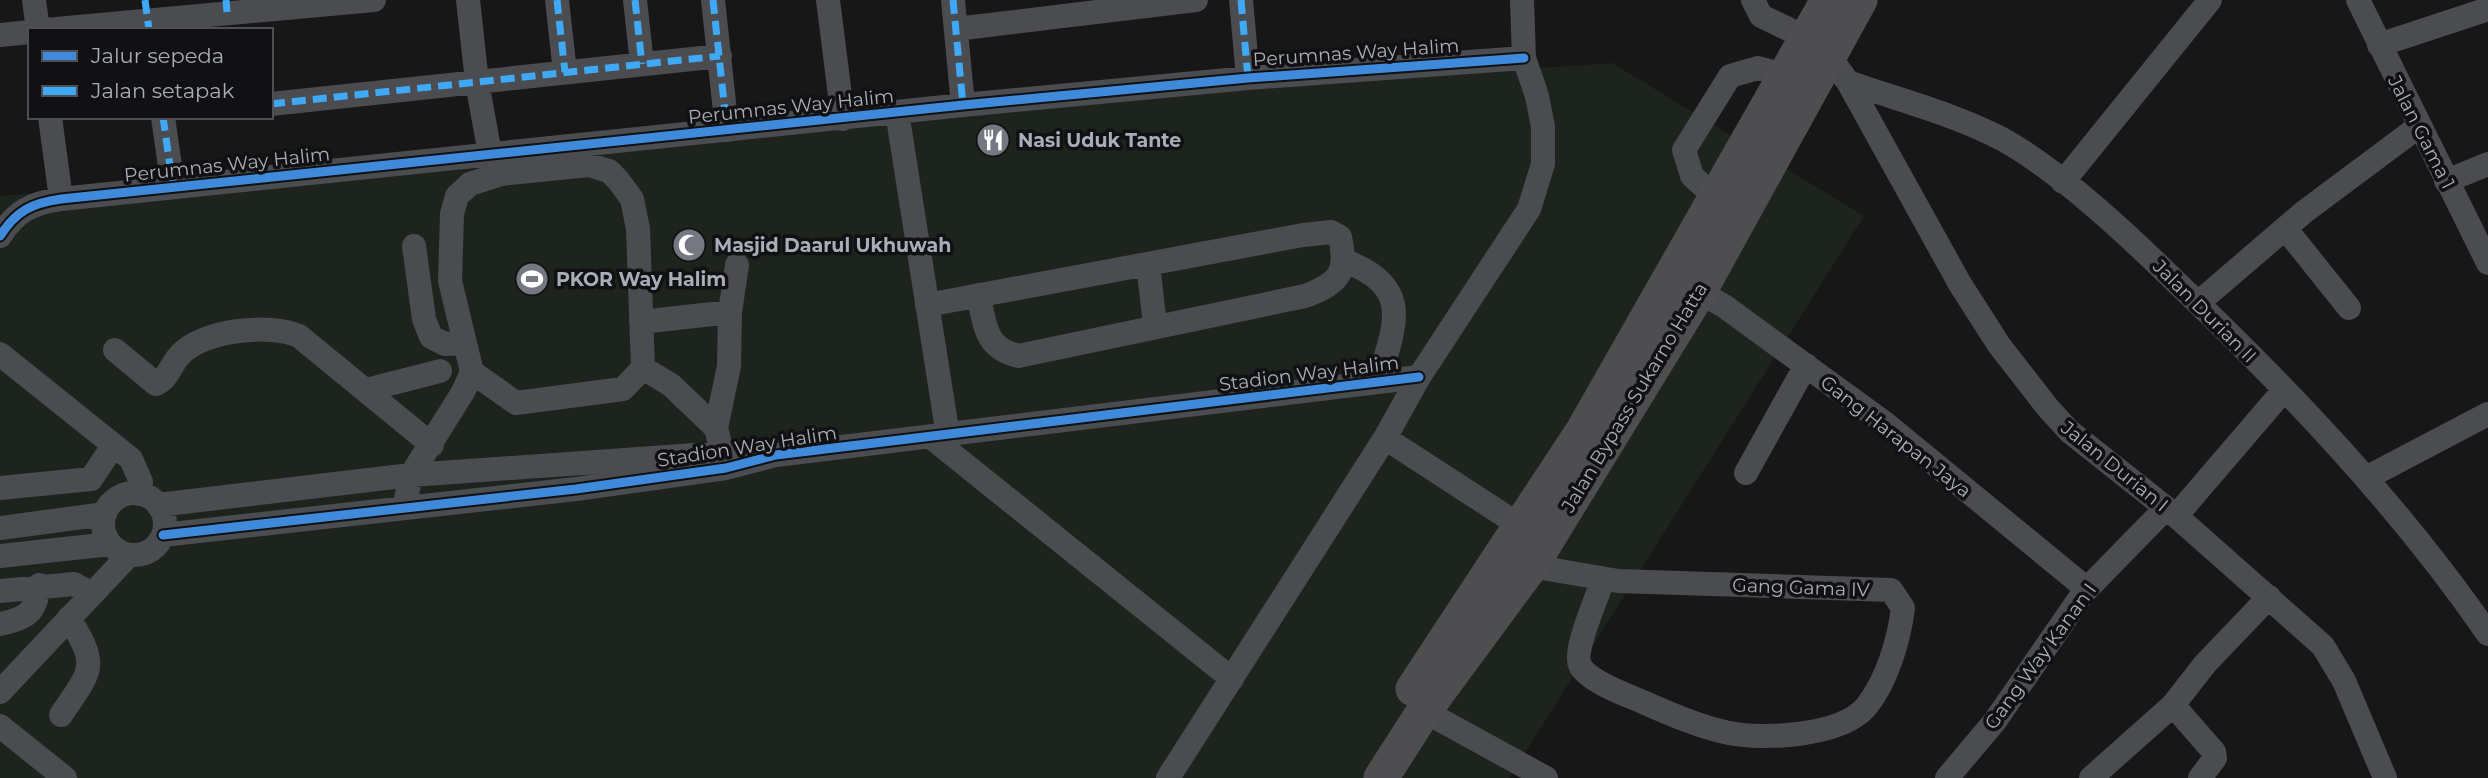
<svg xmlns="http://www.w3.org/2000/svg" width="2488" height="778" font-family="Montserrat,sans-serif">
<rect width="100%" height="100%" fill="#171717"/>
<path fill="#1d241e" d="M1612 63 1864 216 1509 778H0V196L427 161 837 115Z"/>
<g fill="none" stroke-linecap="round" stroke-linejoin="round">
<path stroke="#4b4c50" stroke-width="24" d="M34 0 38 30
M468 0 477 82 490 154
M557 0 565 72
M635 0 642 64
M713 0 727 130
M828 0 843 119
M953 0 963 105
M1241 0 1248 78
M1753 0 1761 16 1807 38
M2358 0 2488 263
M956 29 1196 0
M45 30 374 0
M0 35 30 32
M2379 45 2488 9
M1828 55 1848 82 1960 284 1999 345 2048 408 2069 431 2176 516 2323 646 2344 681 2385 778
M1848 82C1899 100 1954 114 2002 139 2060 171 2129 236 2177 283 2290 391 2399 505 2488 634
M271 104 720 56
M897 112 948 436
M50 117 61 199
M163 117 173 187
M2446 181 2488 164
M2063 182 2210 0
M1715 197 1692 176 1684 150 1730 76 1758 68 1784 75
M2285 228 2349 308
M0 236C16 211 32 203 61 199L963 105 1248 78 1524 58
M414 246 424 319 431 337 445 344 462 343
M1345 261C1414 287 1395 325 1378 382
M1148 264 1155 325
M1699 292 1724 306 1886 424 2087 589
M2198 303 2304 212 2418 127
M927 305 1303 235 1331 232 1340 237C1348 273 1339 283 1305 296L1018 356C984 347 986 326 978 295
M641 322 730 312 737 265
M115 350 156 384C168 379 171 364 180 355 202 330 270 323 299 336L432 445
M0 354 131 459 141 482 139 494
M472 372 516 403 623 389 643 368
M366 390 440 371
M716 428 729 366 730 312
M932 438 1232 679
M1385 438 1519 525
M1746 473 1806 365
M2366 478 2488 414
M0 488 91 479 113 446
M103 524a31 31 0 1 1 62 0a31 31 0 1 1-62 0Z
M158 505 411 475 737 452
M404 508 411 475 463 392 472 372 450 281 452 214 457 196 470 184 501 174 589 165 609 171 618 180 632 199 638 229 643 368 671 385 716 428 726 468
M2176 516 2284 390
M0 528 105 514
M163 535 576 489 726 468 776 455 1419 377
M0 556 110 544
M1531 566 1618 581 1891 590 1903 608C1899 640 1887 681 1866 707 1841 736 1764 740 1729 733 1700 727 1670 714 1643 702 1627 695 1587 681 1580 665 1573 650 1598 596 1603 579
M0 591 74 584 90 593
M0 624C27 618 36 613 39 585
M0 692 129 555
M2173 705 2214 752 2215 758 2200 778
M1424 711 1546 778
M61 715C92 669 99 667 69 618
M0 726 65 778
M1168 778 1385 438 1419 377 1529 209 1543 164V127L1537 96 1524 58 1522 0
M1947 778 1995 721 2084 592 2166 508
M2091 778 2173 705 2205 664 2269 597"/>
<path stroke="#4e4e51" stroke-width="35" d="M1413 689 1584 429 1828 0
M1381 778 1424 711 1531 566 1699 292 1860 0"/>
<path stroke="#3fa9f5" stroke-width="7" stroke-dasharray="14 7" stroke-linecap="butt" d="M145 0 149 30
M226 0 227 12
M557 0 565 72
M635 0 642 64
M713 0 727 130
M953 0 963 105
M1241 0 1248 78
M271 104 720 56
M163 117 173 187"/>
<defs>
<path id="cycleway" d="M0 236C16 211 32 203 61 199L963 105 1248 78 1524 58
M163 535 576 489 726 468 776 455 1419 377"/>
</defs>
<use href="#cycleway" stroke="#111113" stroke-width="13"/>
<use href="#cycleway" stroke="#408adc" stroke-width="9"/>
</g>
<defs>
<symbol id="restaurant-disc" viewBox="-11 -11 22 22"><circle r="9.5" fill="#757880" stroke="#111113"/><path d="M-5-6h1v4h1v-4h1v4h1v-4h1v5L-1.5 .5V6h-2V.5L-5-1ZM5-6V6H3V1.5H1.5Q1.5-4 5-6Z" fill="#fff"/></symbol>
<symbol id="mosque-disc" viewBox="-11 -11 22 22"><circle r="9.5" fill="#757880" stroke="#111113"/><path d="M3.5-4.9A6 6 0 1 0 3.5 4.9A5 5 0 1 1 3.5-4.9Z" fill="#fff"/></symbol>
<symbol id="stadium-disc" viewBox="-11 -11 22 22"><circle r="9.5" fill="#757880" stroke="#111113"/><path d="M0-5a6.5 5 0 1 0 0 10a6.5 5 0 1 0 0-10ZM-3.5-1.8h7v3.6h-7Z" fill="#fff"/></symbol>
</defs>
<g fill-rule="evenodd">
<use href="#restaurant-disc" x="974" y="121" width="38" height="38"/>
<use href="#mosque-disc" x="670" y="226" width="38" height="38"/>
<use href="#stadium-disc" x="513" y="260" width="38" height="38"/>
</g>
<g text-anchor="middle" stroke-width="7" stroke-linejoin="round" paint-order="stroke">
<g font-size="19" fill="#a8adb8" stroke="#111113">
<text transform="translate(1356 52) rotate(-4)" y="7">Perumnas Way Halim</text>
<text transform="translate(791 106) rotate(-6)" y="7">Perumnas Way Halim</text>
<text transform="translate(2422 132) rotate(63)" y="7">Jalan Gama 1</text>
<text transform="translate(227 164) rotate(-6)" y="7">Perumnas Way Halim</text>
<text transform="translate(2205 311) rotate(45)" y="7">Jalan Durian II</text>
<text transform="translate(1309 373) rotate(-7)" y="7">Stadion Way Halim</text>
<text transform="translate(1634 397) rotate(-59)" y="7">Jalan Bypass Sukarno Hatta</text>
<text transform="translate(1896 436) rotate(38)" y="7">Gang Harapan Jaya</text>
<text transform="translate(747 446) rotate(-9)" y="7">Stadion Way Halim</text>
<text transform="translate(2115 466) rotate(39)" y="7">Jalan Durian I</text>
<text transform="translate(1801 587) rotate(2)" y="7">Gang Gama IV</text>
<text transform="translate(2040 656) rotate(-54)" y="7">Gang Way Kanan I</text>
</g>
<g font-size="19" font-weight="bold" fill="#a8adb8" stroke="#111113" text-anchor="start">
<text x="1018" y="147">Nasi Uduk Tante</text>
<text x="714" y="252">Masjid Daarul Ukhuwah</text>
<text x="556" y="286">PKOR Way Halim</text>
</g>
</g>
<rect x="28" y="28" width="245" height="91" fill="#111113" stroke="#4d4f55" stroke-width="2"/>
<rect x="42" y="51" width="35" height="10" fill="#408adc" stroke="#4d4f55" stroke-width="2"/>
<text x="91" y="63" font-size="21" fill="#a8adb8">Jalur sepeda</text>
<rect x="42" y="86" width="35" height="10" fill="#3fa9f5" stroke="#4d4f55" stroke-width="2"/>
<text x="91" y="98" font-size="21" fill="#a8adb8">Jalan setapak</text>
</svg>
